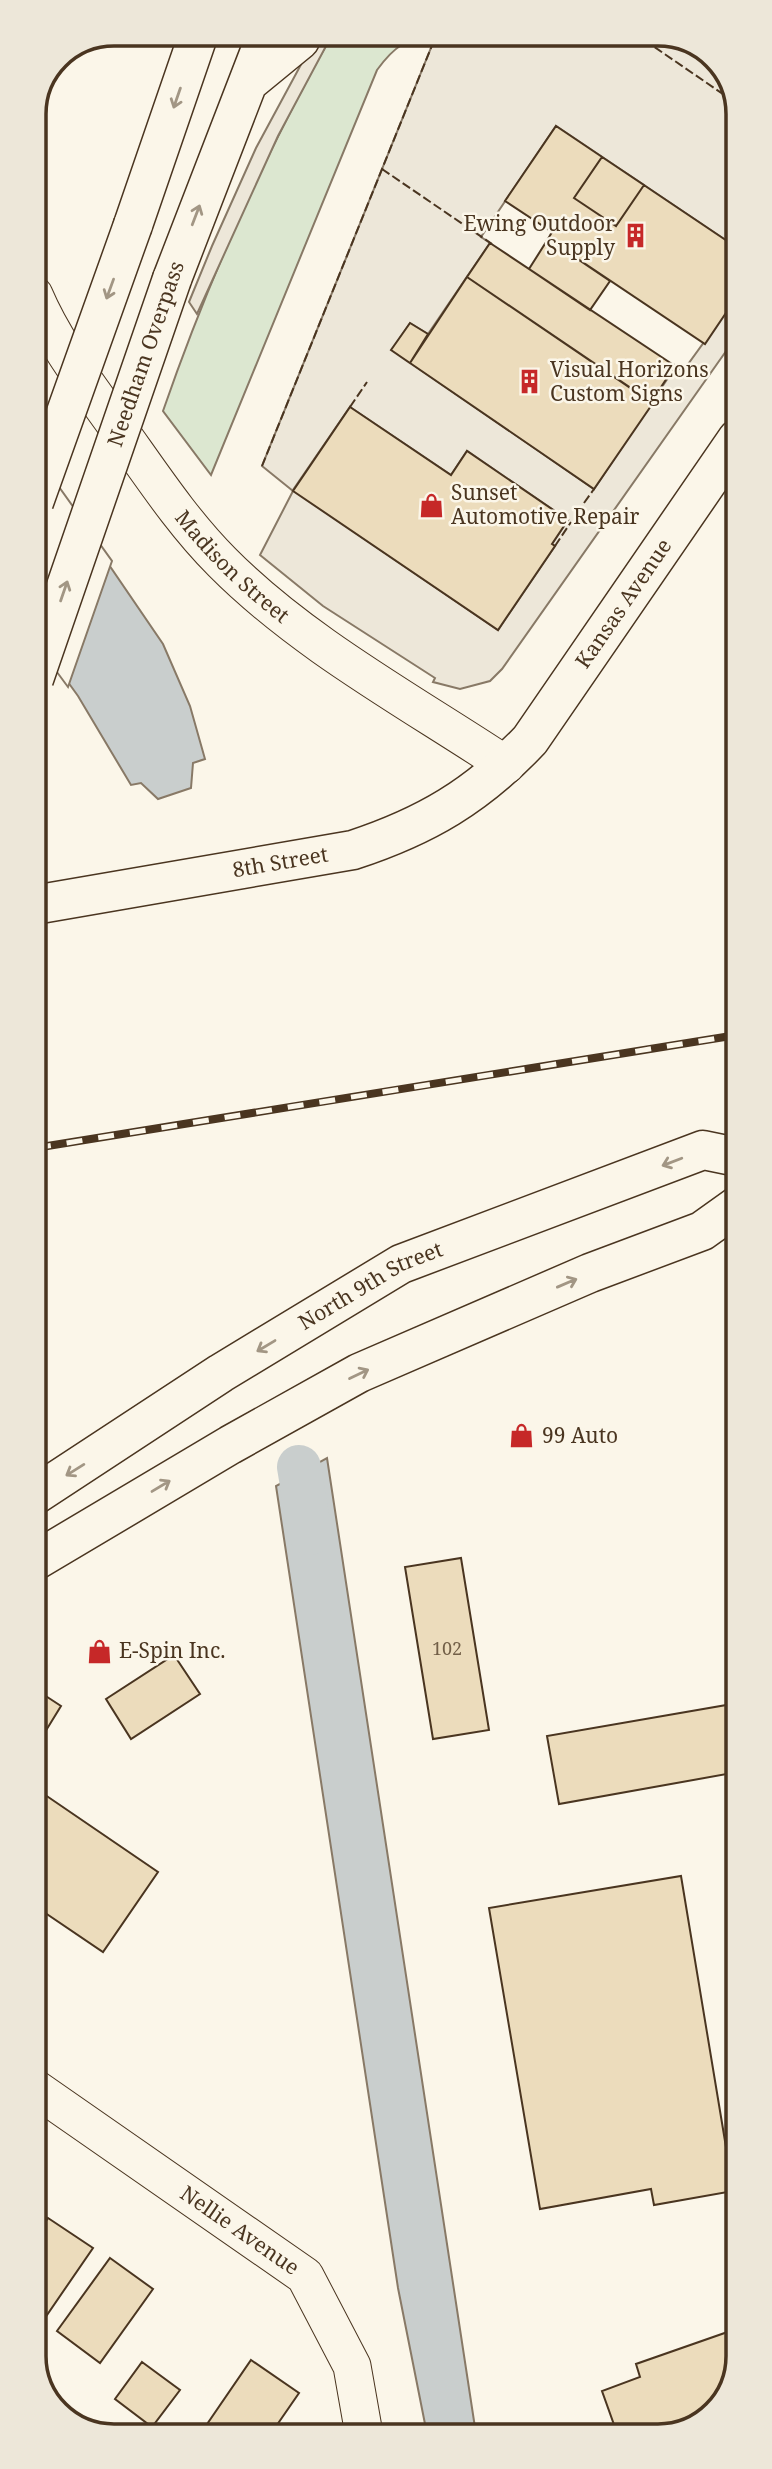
<svg xmlns="http://www.w3.org/2000/svg" width="772" height="2469" font-family="'Noto Serif',serif">
<rect width="100%" height="100%" fill="#fbf6e9"/>
<path fill="#dce7d0" stroke="#887966" stroke-width="2" d="M333 33H437L435 38C407 36 393 48 377 70L211 475 163 411C208 281 265 153 333 33Z"/>
<path fill="#ede7d9" stroke="#887966" stroke-width="2" fill-rule="evenodd" d="M318 33H333L278 136 197 314 189 302 212 246 256 148Z
M437 33H659L727 78 736 93V247L556 126 481 237 490 243 428 334 410 323 392 350 594 489 676 366 683 371 736 298V337L502 669 490 681 460 689 433 682 435 678 323 606 260 555 293 491 262 466ZM350 407 451 475 467 451 568 520 552 544 555 546 498 630 293 490Z"/>
<path fill="#c9cecd" stroke="#887966" stroke-width="2" d="M34 455 163 644 190 706 205 759 193 763 191 788 158 799 141 783 131 785 78 696 34 635Z
M327 1458 476 2434H427L398 2288 276 1486Z"/>
<path fill="#fbf6e9" stroke="#887966" stroke-width="2" d="M34 452 112 561 68 687 34 641Z"/>
<g fill="none" stroke-linecap="round" stroke-linejoin="round">
<path stroke="#c9cecd" stroke-width="44" d="M299 1467 310 1533"/>
</g>
<path fill="#ecdcbc" stroke="#4a3520" stroke-width="2" d="M556 126 736 247V298L705 344 548 239 552 232 505 201Z
M602 157 644 185 616 226 574 198Z
M548 239 610 281 590 310 529 269Z
M490 243 675 366 651 402 467 277Z
M467 277 653 403 594 489 410 363Z
M410 323 428 334 410 363 391 350Z
M350 407 451 475 467 451 568 520 552 544 555 546 498 630 293 491Z
M461 1558 489 1730 433 1739 405 1567Z
M174 1655 200 1694 131 1739 106 1699Z
M35 1689 61 1706 42 1737 35 1733Z
M738 1703V1772L559 1804 547 1736Z
M35 1788 158 1872 103 1952 35 1906Z
M681 1876 726 2147 738 2145 739 2190 654 2205 651 2189 540 2209 489 1908Z
M48 2218 93 2248 36 2331V2236Z
M110 2258 153 2289 100 2363 57 2331Z
M739 2328V2356L722 2405 679 2433H617L602 2391 640 2377 636 2364Z
M251 2360 299 2393 270 2435H210L203 2430Z
M142 2362 180 2390 152 2427 115 2399Z"/>
<g fill="none" stroke-linecap="round" stroke-linejoin="round">
<defs>
<g id="minor">
<path id="s1" d="M34 295C54 342 85 382 115 424 149 471 181 521 222 562 302 643 411 702 506 765"/>
<path id="s2" d="M36 2089 305 2276 352 2366 364 2434"/>
</g>
<g id="tertiary">
<path id="s3" d="M34 905 353 850C426 826 477 796 530 740L737 439"/>
</g>
<g id="secondary">
<path id="s4" d="M35 1495 221 1373 401 1264 703 1150 737 1157"/>
<path d="M35 1561 230 1445 359 1373 590 1273 702 1231 737 1206"/>
</g>
<path id="primary" d="M250 81 300 40 303 33
M133 225 199 33
M172 279 267 33"/>
</defs>
<use href="#minor" stroke="#4a3520" stroke-width="39"/>
<use href="#tertiary" stroke="#4a3520" stroke-width="41"/>
<use href="#secondary" stroke="#4a3520" stroke-width="41"/>
<use href="#primary" stroke="#4a3520" stroke-width="41"/>
<use href="#minor" stroke="#fbf6e9" stroke-width="37"/>
<use href="#tertiary" stroke="#fbf6e9" stroke-width="38"/>
<use href="#secondary" stroke="#fbf6e9" stroke-width="38"/>
<use href="#primary" stroke="#fbf6e9" stroke-width="38"/>
<defs>
<path id="rail" d="M35 1148 737 1035"/>
</defs>
<use href="#rail" stroke="#4a3520" stroke-width="8"/>
<use href="#rail" stroke="#fbf6e9" stroke-width="5" stroke-dasharray="16" stroke-linecap="butt"/>
<defs>
<path id="primary-bridge" d="M34 502 133 225
M34 679 172 279"/>
</defs>
<use href="#primary-bridge" stroke="#4a3520" stroke-width="41" stroke-linecap="butt"/>
<use href="#primary-bridge" stroke="#fbf6e9" stroke-width="38"/>
<path stroke="#4a3520" stroke-width="2" stroke-dasharray="9 3.5" stroke-linecap="butt" d="M634 33 736 103
M382 169 492 244
M673 364 683 371
M350 407 367 382
M262 466 437 33
M584 503 594 489
M555 546 571 522"/>
</g>
<defs><path id="oneway-shaft" d="M-6 0H5M1.5-3L5.5 0L1.5 3" fill="none" stroke-width="1.6" stroke-linecap="round" stroke-linejoin="round" transform="scale(1.75)"/></defs>
<g stroke="#a29684">
<use href="#oneway-shaft" transform="translate(177 98) rotate(109)"/>
<use href="#oneway-shaft" transform="translate(196 215) rotate(-69)"/>
<use href="#oneway-shaft" transform="translate(110 289) rotate(110)"/>
<use href="#oneway-shaft" transform="translate(64 591) rotate(-71)"/>
<use href="#oneway-shaft" transform="translate(672 1162) rotate(159)"/>
<use href="#oneway-shaft" transform="translate(567 1283) rotate(-23)"/>
<use href="#oneway-shaft" transform="translate(266 1346) rotate(149)"/>
<use href="#oneway-shaft" transform="translate(359 1374) rotate(-26)"/>
<use href="#oneway-shaft" transform="translate(75 1470) rotate(148)"/>
<use href="#oneway-shaft" transform="translate(161 1486) rotate(-31)"/>
</g>
<defs>
<symbol id="building-bare" viewBox="-9 -9 18 18"><path d="M-4-6H4V6H1V3H-1V6H-4ZM-2.5-4.3h1.7v1.8h-1.7ZM.8-4.3h1.7v1.8H.8ZM-2.5-1h1.7V.8h-1.7ZM.8-1h1.7V.8H.8Z" fill="#c62828" stroke="#fbf6e9" stroke-width="2.5" paint-order="stroke"/></symbol>
<symbol id="shop-bare" viewBox="-9 -9 18 18"><path d="M-5-2.5h2.3a2.7 3.5 0 0 1 5.4 0H5L5.5 6h-11ZM-1.5-2.5h3a1.5 2.3 0 0 0-3 0Z" fill="#c62828" stroke="#fbf6e9" stroke-width="2.5" paint-order="stroke"/></symbol>
</defs>
<g fill-rule="evenodd">
<use href="#building-bare" x="618" y="218" width="35" height="35"/>
<use href="#building-bare" x="512" y="364" width="35" height="35"/>
<use href="#shop-bare" x="414" y="488" width="35" height="35"/>
<use href="#shop-bare" x="504" y="1418" width="35" height="35"/>
<use href="#shop-bare" x="82" y="1634" width="35" height="35"/>
</g>
<g text-anchor="middle" stroke-width="5" stroke-linejoin="round" paint-order="stroke">
<g font-size="18" fill="#725f47">
<text x="447" y="1655">102</text>
</g>
<g font-size="21" fill="#4a3520" stroke="#fbf6e9" text-anchor="start">
<text x="615" y="231" text-anchor="end">Ewing Outdoor<tspan x="615" dy="24">Supply</tspan></text>
<text x="550" y="377">Visual Horizons<tspan x="550" dy="24">Custom Signs</tspan></text>
<text x="451" y="500">Sunset<tspan x="451" dy="24">Automotive Repair</tspan></text>
<text x="542" y="1443">99 Auto</text>
<text x="119" y="1658">E-Spin Inc.</text>
</g>
<g font-size="21" fill="#4a3520" stroke="#fbf6e9">
<text transform="translate(146 354) rotate(-71)" y="7">Needham Overpass</text>
<text dy="7" stroke="none"><textPath href="#s1" startOffset="338">Madison Street</textPath></text>
<text dy="7" stroke="none"><textPath href="#s3" startOffset="700">Kansas Avenue</textPath></text>
<text dy="7" stroke="none"><textPath href="#s3" startOffset="250">8th Street</textPath></text>
<text dy="7" stroke="none"><textPath href="#s4" startOffset="396">North 9th Street</textPath></text>
<text dy="7" stroke="none"><textPath href="#s2" startOffset="248">Nellie Avenue</textPath></text>
</g>
</g>
<path d="M0 0H772V2469H0ZM114 46H658A68 68 0 0 1 726 114V2356A68 68 0 0 1 658 2424H114A68 68 0 0 1 46 2356V114A68 68 0 0 1 114 46Z" fill="#ede7d9" fill-rule="evenodd"/>
<path fill="none" stroke="#4a3520" stroke-width="3.5" d="M114 46H658A68 68 0 0 1 726 114V2356A68 68 0 0 1 658 2424H114A68 68 0 0 1 46 2356V114A68 68 0 0 1 114 46Z"/>
</svg>
